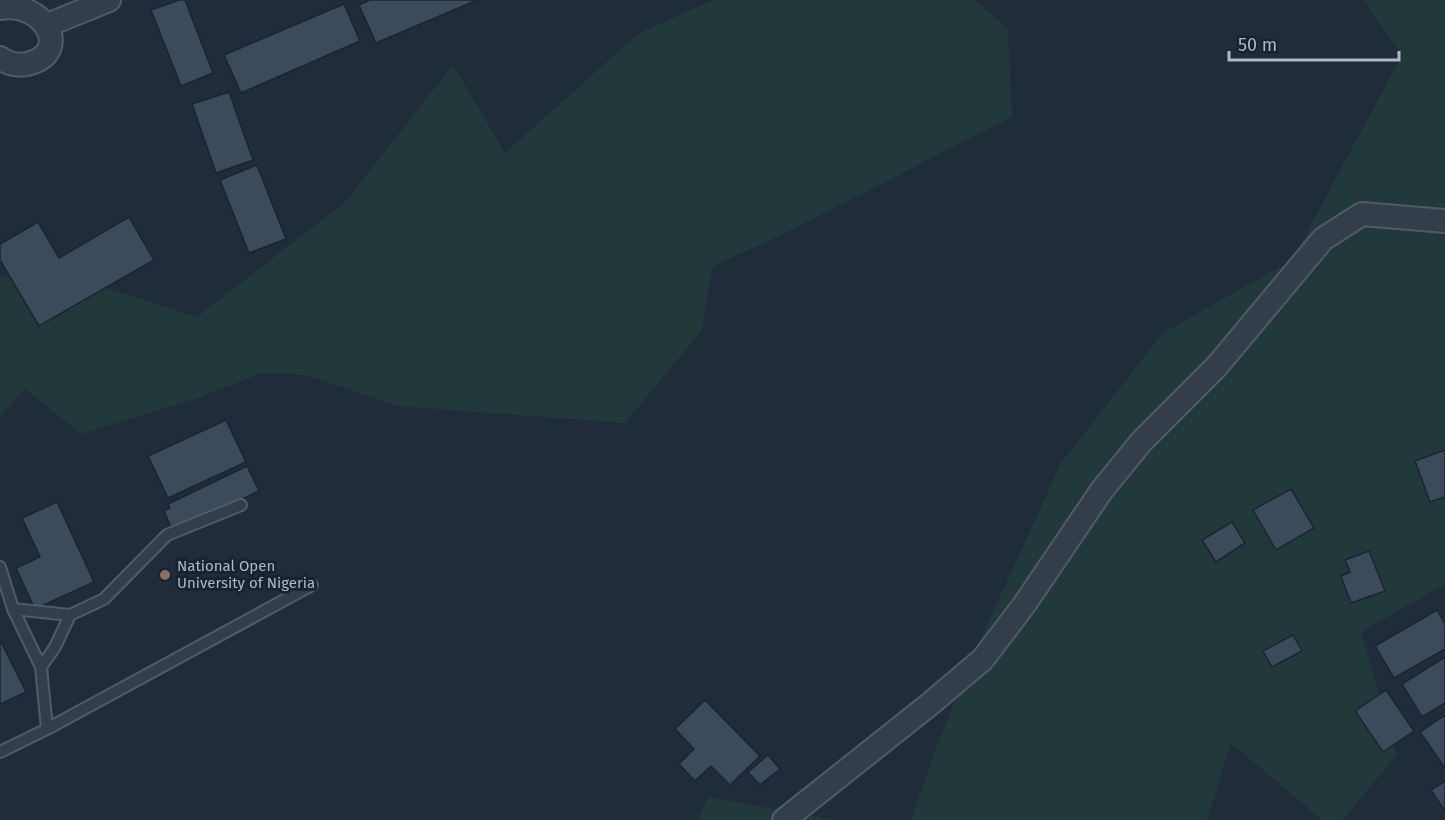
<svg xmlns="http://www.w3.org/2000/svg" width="1445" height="820" font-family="'Fira Sans',sans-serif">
<rect width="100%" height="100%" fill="#202c3a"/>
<path fill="#22393b" d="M713 0H976L1008 30 1012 117 783 234 712 267 702 330 625 423 398 406 306 375 262 373 195 399 81 434 25 389 0 416V276L82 280 197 317 345 202 453 65 505 153 639 33Z
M1363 0H1445V584L1361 632 1397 754 1343 820H1322L1231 743 1207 820H911L934 753 981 638 1061 463 1163 333 1292 260 1402 55Z
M708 797 837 820H697Z"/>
<path fill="#3c4a5b" stroke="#1b2531" stroke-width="1.5" d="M179 0H185L213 73 181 86 151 10Z
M370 0H477L376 43 359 5Z
M344 4 360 41 241 93 224 55Z
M229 92 253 160 216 173 192 104Z
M257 165 286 239 249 253 220 180Z
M129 217 154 260 39 326 0 260V244L38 222 59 258Z
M226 420 246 462 168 498 148 456Z
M1445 450V497L1430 502 1415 461Z
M247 466 259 491 180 529 178 524 171 527 164 511 170 508 168 504Z
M1291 489 1314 528 1276 550 1253 510Z
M57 502 94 582 35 609 16 568 40 557 22 518Z
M1232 522 1245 543 1216 562 1202 540Z
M1369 551 1385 591 1351 603 1341 576 1350 572 1345 560Z
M1437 610 1445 624V649L1394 678 1375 646Z
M1293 635 1302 651 1272 667 1263 651Z
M0 640 26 692 0 704Z
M1445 657V703L1422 717 1402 684Z
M1386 690 1414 731 1383 752 1355 711Z
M705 700 760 756 730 785 711 766 695 781 679 764 694 749 675 729Z
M1445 715V768L1420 732Z
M768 755 780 769 760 785 748 772Z
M1445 781V811L1431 790Z"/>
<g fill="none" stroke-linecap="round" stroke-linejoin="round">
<defs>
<path id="lane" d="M0 567 13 609 41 667 47 729
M13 609 70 615 104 599 167 535 241 505
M41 667 55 647 70 615
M0 752 47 729 312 585"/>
<path id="street" d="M0 8C44 0 74 53 27 64 17 66 7 63 0 58
M50 24 109 0
M784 820 930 704 983 659 1024 605 1102 490 1142 441 1217 366 1323 239 1362 214 1445 221"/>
</defs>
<use href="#lane" stroke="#515b68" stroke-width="14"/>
<use href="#street" stroke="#515b68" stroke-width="26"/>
<use href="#lane" stroke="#343e4b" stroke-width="10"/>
<use href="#street" stroke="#343e4b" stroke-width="22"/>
</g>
<circle fill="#8d6e63" stroke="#19232f" stroke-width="2" cx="165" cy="575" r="6"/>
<g text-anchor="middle" stroke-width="6" stroke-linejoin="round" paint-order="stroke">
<g font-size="15" fill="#aeb8c7" stroke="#19232f" text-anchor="start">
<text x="177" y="571">National Open<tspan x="177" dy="17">University of Nigeria</tspan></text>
</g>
</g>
<path d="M1229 51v9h170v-9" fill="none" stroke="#aeb8c7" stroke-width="3"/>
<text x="1238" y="51" font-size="18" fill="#aeb8c7" stroke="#19232f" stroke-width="4.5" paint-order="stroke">50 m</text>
</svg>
